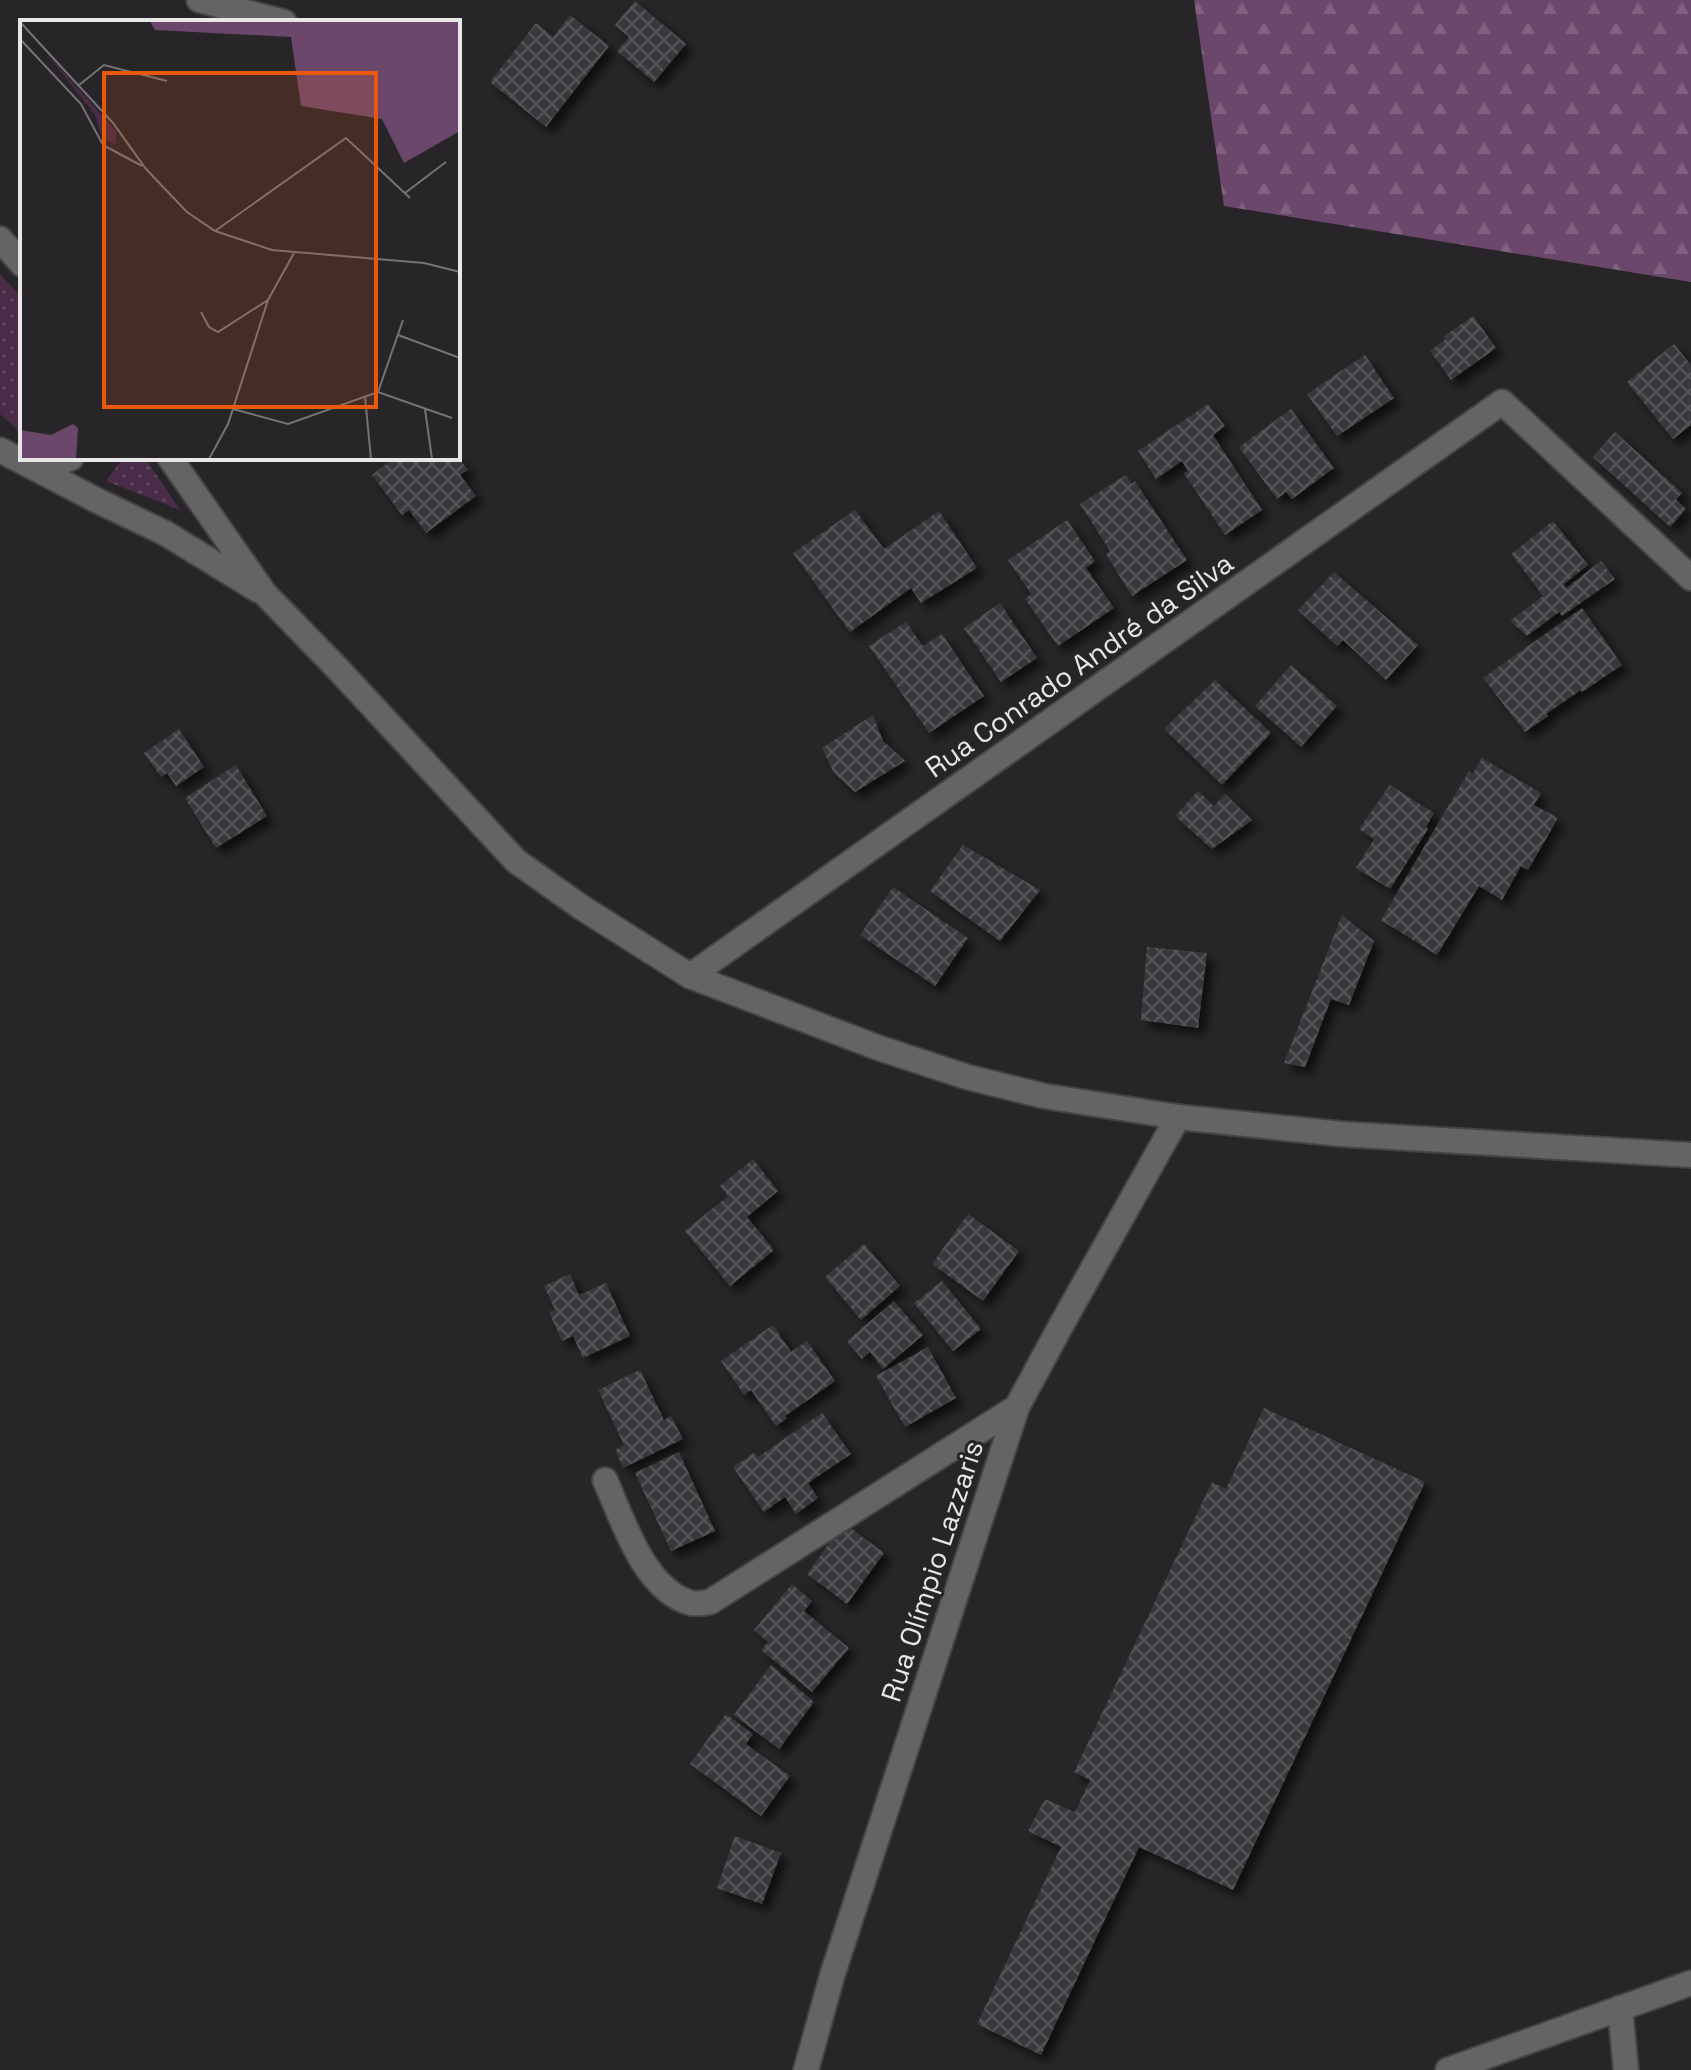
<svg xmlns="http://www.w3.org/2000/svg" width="1691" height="2070" font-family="'Space Grotesk',sans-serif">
<defs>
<pattern id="grass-dots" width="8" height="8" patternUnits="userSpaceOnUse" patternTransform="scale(2)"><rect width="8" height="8" fill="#482c48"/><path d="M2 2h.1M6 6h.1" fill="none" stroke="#624b62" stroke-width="1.8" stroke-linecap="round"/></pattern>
<pattern id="forest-firs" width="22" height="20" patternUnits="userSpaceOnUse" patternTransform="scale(2)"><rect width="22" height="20" fill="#6b486b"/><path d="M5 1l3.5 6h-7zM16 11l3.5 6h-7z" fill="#806280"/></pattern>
<pattern id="building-cross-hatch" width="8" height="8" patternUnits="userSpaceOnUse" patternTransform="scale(2)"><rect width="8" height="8" fill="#3b393c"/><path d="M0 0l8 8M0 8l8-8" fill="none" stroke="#575658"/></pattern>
<filter id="shadow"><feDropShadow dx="7" dy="7" stdDeviation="4" flood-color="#0009"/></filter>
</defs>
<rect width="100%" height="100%" fill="#282528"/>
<path fill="url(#grass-dots)" d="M0 274 22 298V434L0 414Z
M123 458H145L180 510 106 481Z"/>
<path fill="url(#forest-firs)" d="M1194 0H1691V282L1224 206Z"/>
<path fill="url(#building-cross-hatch)" filter="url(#shadow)" d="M635 1 686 44 654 82 617 51 629 37 615 25Z
M570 15 609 46 546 127 490 82 536 23 553 37Z
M1473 316 1496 348 1451 380 1430 351 1446 339 1443 337Z
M1674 344 1691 365V425L1673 439 1627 382Z
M1365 355 1394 398 1337 436 1307 394Z
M1208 404 1225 426 1213 435 1262 510 1225 535 1184 473 1188 471 1182 461 1156 479 1138 451Z
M1291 409 1334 468 1292 499 1286 492 1277 499 1239 447Z
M1615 432 1682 493 1676 499 1686 509 1670 527 1593 457Z
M394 458H458L468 470 460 475 476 496 426 533 409 510 402 515 372 475Z
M1126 475 1132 484 1135 481 1187 560 1132 596 1106 554 1110 551 1080 504Z
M855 510 884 549 939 511 977 568 921 603 911 588 850 632 793 553Z
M1067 520 1095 561 1086 568 1114 608 1058 646 1025 599 1031 594 1008 560Z
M1553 521 1588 565 1564 584 1566 588 1601 561 1615 579 1562 616 1559 612 1527 636 1510 621 1543 596 1511 554Z
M1334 572 1418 645 1386 680 1343 640 1337 646 1298 610Z
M1000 603 1037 658 1001 682 964 628Z
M1582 608 1622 665 1582 692 1581 690 1546 714 1548 716 1525 732 1483 678Z
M906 622 923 646 942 634 984 696 929 733 869 646Z
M1291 665 1337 706 1301 747 1255 706Z
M1215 680 1271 733 1222 785 1164 729Z
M873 715 883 741 905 761 855 792 834 773 822 748Z
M179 729 204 767 176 786 167 773 161 777 144 753Z
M1482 758 1541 793 1534 805 1558 818 1528 870 1521 866 1502 900 1479 886 1437 955 1381 920 1469 771 1473 774Z
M236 765 267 816 216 848 185 798Z
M1390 785 1434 813 1426 827 1428 829 1390 889 1356 868 1374 839 1359 829Z
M1198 791 1214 806 1225 794 1252 820 1212 849 1175 816Z
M963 845 1040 890 1000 941 930 891Z
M893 887 968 938 935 986 860 935Z
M1342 915 1374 941 1349 1005 1331 999 1305 1067 1284 1063Z
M1147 947 1207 953 1198 1028 1141 1020Z
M753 1159 778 1191 747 1217 774 1250 730 1286 685 1231 728 1196 720 1186Z
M968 1214 1019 1251 983 1301 932 1264Z
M864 1244 900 1286 861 1320 825 1277Z
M570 1274 579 1295 606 1283 630 1336 583 1358 573 1336 562 1341 549 1312 555 1310 544 1286Z
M942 1281 981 1329 953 1351 914 1303Z
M894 1301 923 1335 883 1369 870 1352 862 1359 847 1341Z
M773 1325 791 1352 807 1341 835 1381 785 1416 787 1418 776 1426 751 1390 744 1395 721 1361Z
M928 1347 956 1398 905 1427 876 1376Z
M640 1370 664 1420 671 1416 683 1439 623 1468 615 1450 624 1445 598 1390Z
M1264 1408 1425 1482 1233 1890 1139 1847 1041 2055 977 2024 1061 1847 1028 1831 1045 1799 1075 1812 1090 1780 1074 1772 1212 1482 1226 1489Z
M822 1413 851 1454 808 1483 818 1498 796 1514 785 1497 764 1512 733 1467 754 1453 758 1457Z
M679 1452 715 1531 671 1551 635 1473Z
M844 1523 884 1553 847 1604 807 1574Z
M792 1584 812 1601 804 1611 849 1648 812 1692 761 1650 768 1642 754 1630Z
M771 1665 814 1702 779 1749 734 1715Z
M726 1714 753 1734 746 1744 790 1776 761 1816 690 1764Z
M735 1836 781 1853 762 1904 717 1888Z"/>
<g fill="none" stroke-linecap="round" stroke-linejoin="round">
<defs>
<path id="minor" d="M199 0 284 22
M690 976 1502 402 1691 578
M605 1480C623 1520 644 1590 691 1603 697 1604 704 1603 710 1602L1017 1407
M1620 2008 1626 2070
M806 2070 832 1976 1017 1407 1059 1329 1178 1117
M1448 2070 1691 1983"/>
<path id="secondary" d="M0 239 22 264
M0 450 96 500 165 533 258 590
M170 458 265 594 337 668 516 861 581 907 690 976 879 1048 967 1077 1044 1096 1178 1117 1341 1134 1691 1155
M40 470 71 458"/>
</defs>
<use href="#minor" stroke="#454345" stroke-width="28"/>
<use href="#secondary" stroke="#454345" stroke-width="28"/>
<use href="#minor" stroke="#666366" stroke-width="24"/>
<use href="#secondary" stroke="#666366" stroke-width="24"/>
</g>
<g text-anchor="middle" stroke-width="6" stroke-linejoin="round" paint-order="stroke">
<g font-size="28" fill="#e8e7e8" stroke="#282528">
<text transform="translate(1079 665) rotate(-35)" y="10">Rua Conrado André da Silva</text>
<text transform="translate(932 1571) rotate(-72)" y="10">Rua Olímpio Lazzaris</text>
</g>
</g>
<g transform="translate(20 20)">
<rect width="440" height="440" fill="#282528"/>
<path d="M27 34 96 111V124L83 120 75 95Z" fill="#482c48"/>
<path d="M130 1H440V111L384 143 362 99 281 86 271 17 135 10ZM53 404 58 408 56 439H0V410L31 415Z" fill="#6b486b"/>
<path fill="none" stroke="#757375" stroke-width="2" d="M0 2 93 103 126 149 167 192 195 211 252 230 404 243 440 252M0 19 61 84 83 125 122 146M59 65 84 45 147 61M385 173 426 142M195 211 326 118 390 178M181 292 189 307 198 312 248 280M378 315 440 338M358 372 383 300M345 377 351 439M213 389 268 404 358 372 432 398M405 389 412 439M189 439 208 404 248 280 274 233"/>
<path fill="#e8590c" fill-opacity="0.15" stroke="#e8590c" stroke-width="4" d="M84 53H356V387H84Z"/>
<rect width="440" height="440" fill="none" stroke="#e8e7e8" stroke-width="4"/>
</g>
</svg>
